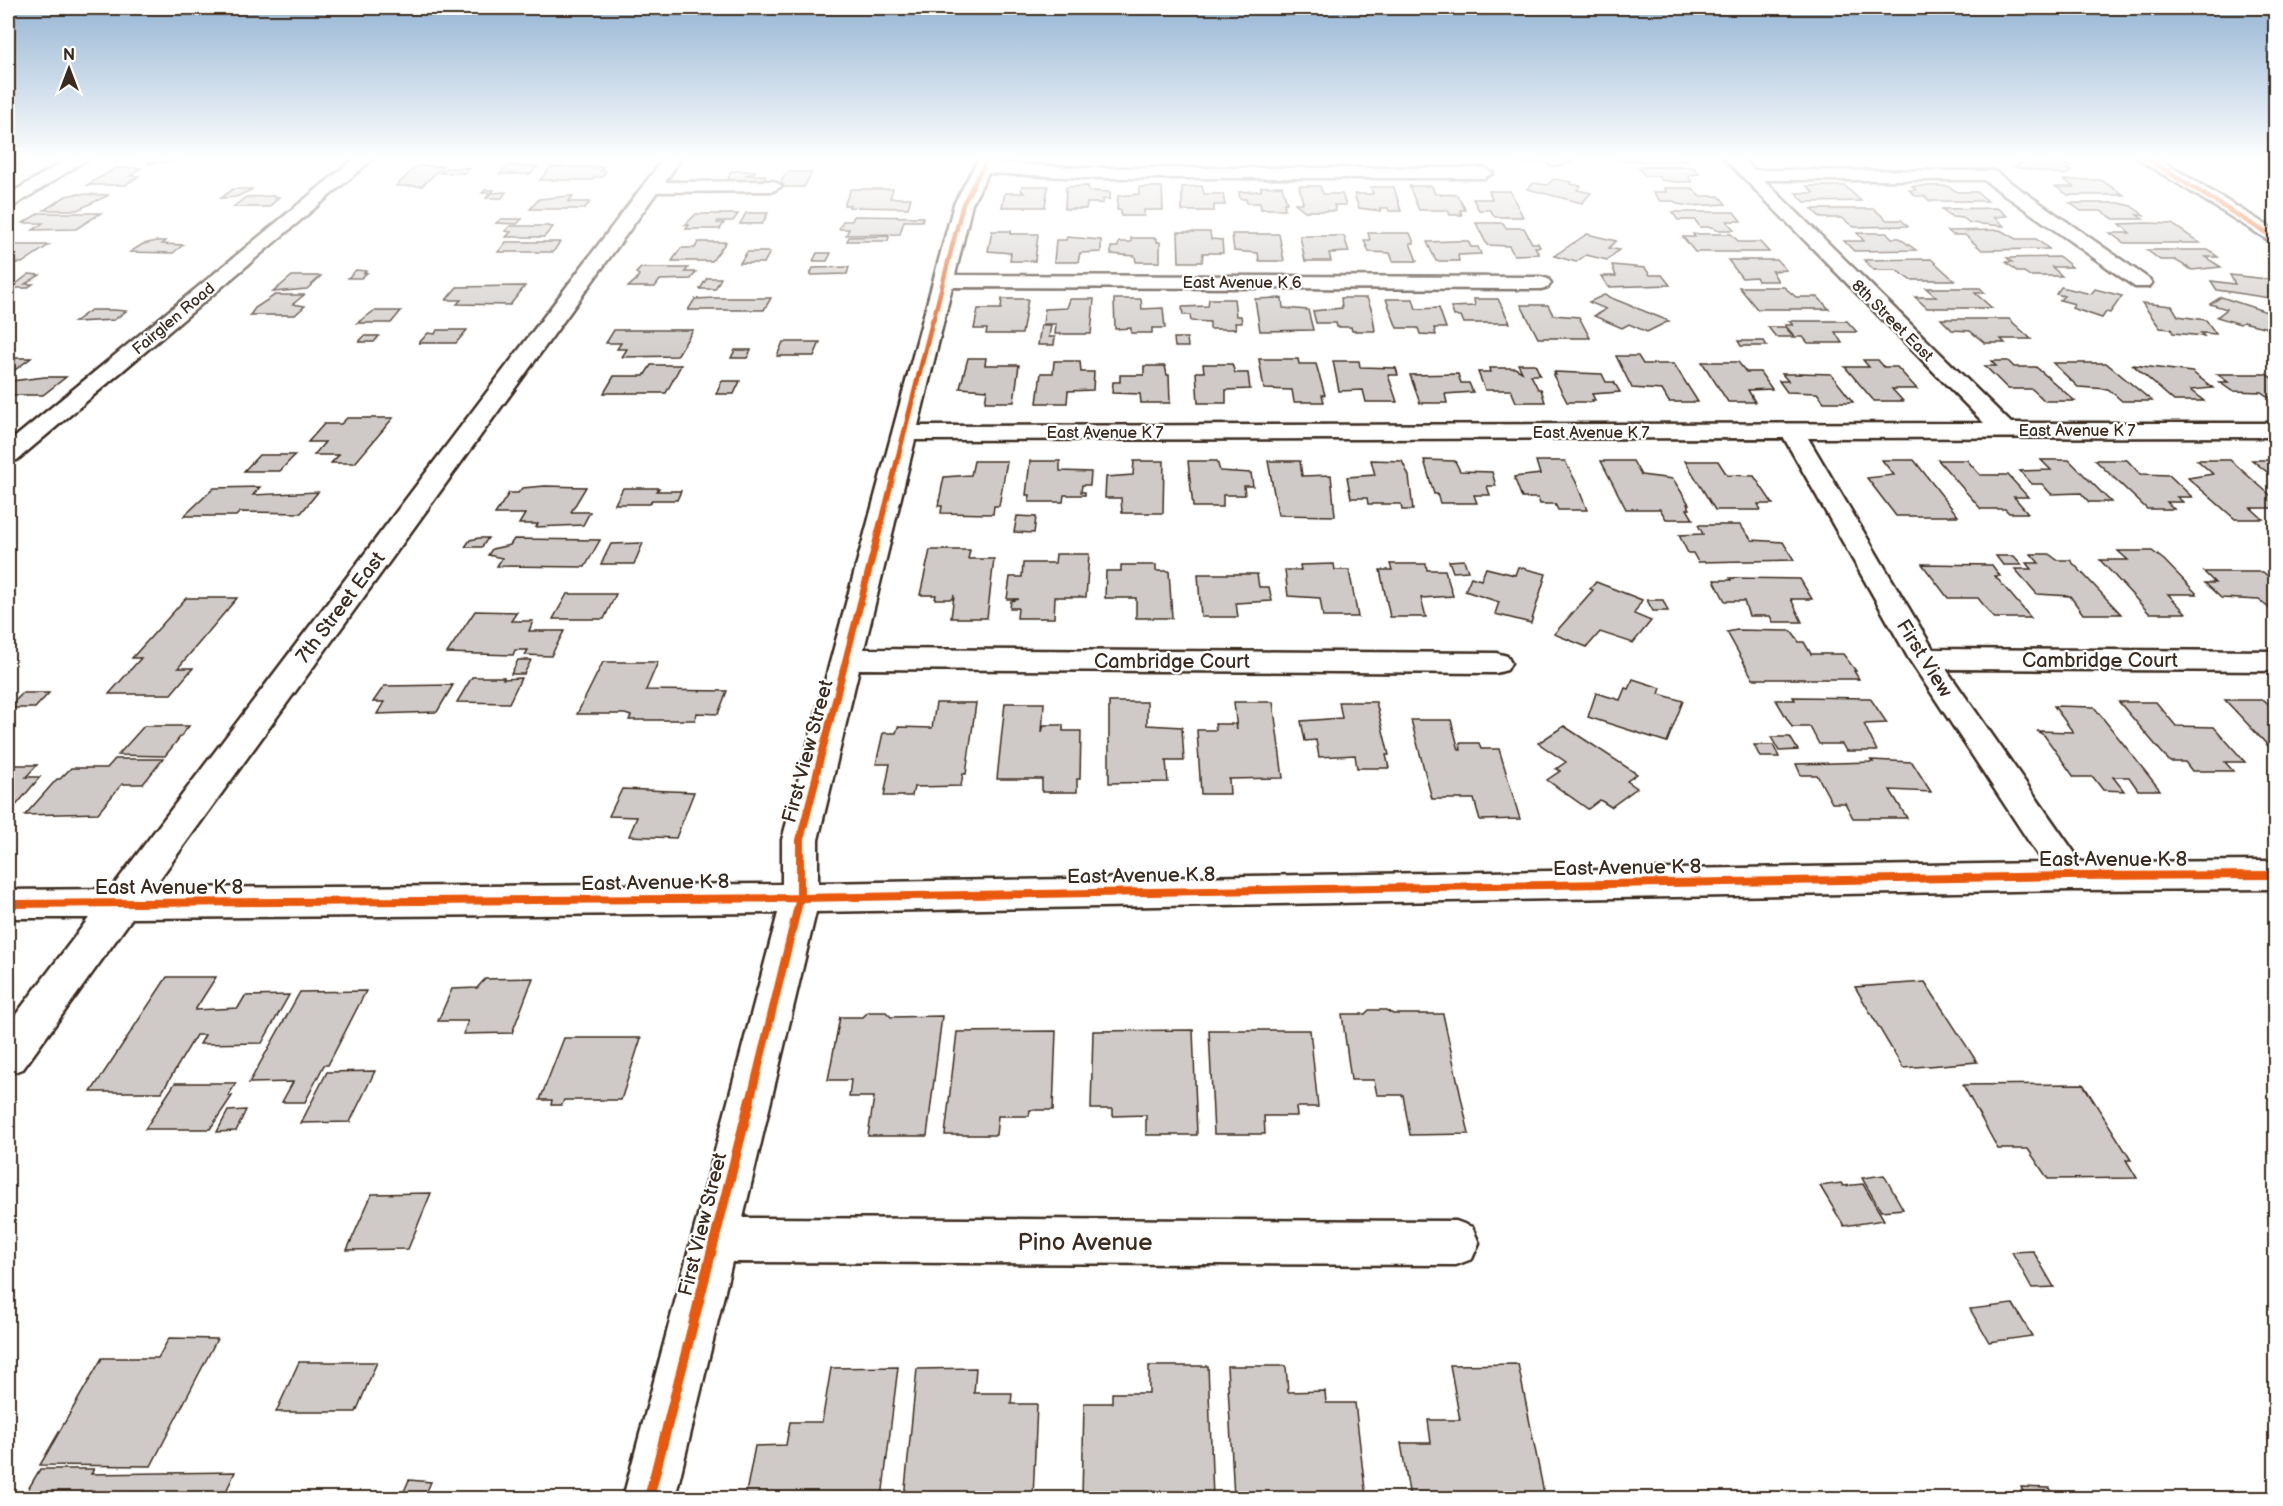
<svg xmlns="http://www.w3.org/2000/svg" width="2283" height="1506" font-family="'Balsamiq Sans',sans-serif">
<rect width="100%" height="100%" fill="#fff"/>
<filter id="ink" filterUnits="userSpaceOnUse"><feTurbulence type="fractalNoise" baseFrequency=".0167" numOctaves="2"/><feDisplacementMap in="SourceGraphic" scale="12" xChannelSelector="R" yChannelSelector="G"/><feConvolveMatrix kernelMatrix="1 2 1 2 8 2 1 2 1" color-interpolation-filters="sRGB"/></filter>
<g filter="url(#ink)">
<path fill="#cfcac7" stroke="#3b2a1e" stroke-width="1.5" d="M8 158H31L21 164H8Z
M145 158H195L147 164 154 159H143Z
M1512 158H1572L1567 159 1574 162 1553 167 1541 162 1526 165Z
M1616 158H1685L1688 161H1619Z
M2029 158 2062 160 2057 163 2071 166 2066 169 2072 171 2066 175 2015 167Z
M417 166H443L422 186H396Z
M508 166H538L530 174H500Z
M551 167H603L600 171H606L602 177H595L592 180H540Z
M1638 167H1693L1700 174 1688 175 1692 182H1676L1661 180 1658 176H1645Z
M116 168H141L130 176H139L125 185H87Z
M446 168H470L465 173H440Z
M731 171H755L753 174 745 175H766L763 180H754L752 184H738L740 180H728Z
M787 172H812L804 187H778Z
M1554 179 1572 182 1570 184 1581 186 1577 190 1591 193 1582 203 1527 189 1534 183 1547 185Z
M2064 180H2101L2124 195H2068L2056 187H2074Z
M1022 186H1048L1045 207H1002L1005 193H1024L1021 190Z
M1088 186 1089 191 1110 192V199H1103V203H1087L1086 209H1065L1066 187Z
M1202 186 1204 194H1223L1225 205H1214V211H1182V187Z
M1282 186 1287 203H1284L1285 209H1261L1260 203H1247L1246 199H1240L1239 192 1261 191V187Z
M1299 186H1320L1323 194H1342L1346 205H1334L1336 211H1305L1295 203H1303Z
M1409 186H1432L1435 194 1457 195 1464 207 1465 210H1460L1462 215H1450L1448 210H1419Z
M1807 186H1845L1861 201 1805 202 1796 193H1814Z
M1912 186H1947L1958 192H1977L1988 201H1930L1924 196H1916L1909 190H1916Z
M1139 187H1162L1163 210H1144V216H1121V210H1117L1118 196 1139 194Z
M1371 187H1394L1401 211H1389L1388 208H1380L1381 211 1359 208 1354 194H1373Z
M1664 188H1692L1699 196H1719L1726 204 1690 206 1677 204 1674 201H1660L1653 192H1667Z
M233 189H253L236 197 221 198Z
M851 189H893L890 198H911L908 208 849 207 850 205H844Z
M485 190H494L491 193 506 192 502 198H486L491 193H482Z
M1489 191H1510L1523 217H1495L1490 210H1479L1473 199H1492Z
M76 194 109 195 77 210H44L66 196Z
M273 196 279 197 269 207H233L246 197Z
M570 196H573L568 202H590L584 209H530L539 199Z
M2070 203H2119L2131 206 2144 215H2137L2143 219H2114L2101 211H2081Z
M1997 208 2007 216 1994 217 2004 226 1970 223 1963 218 1952 217 1942 209Z
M1812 209H1874L1887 220H1901L1908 226 1854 227 1841 218H1821Z
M1672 212H1734L1741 221H1727L1734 230H1716L1713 227H1700L1695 220H1678Z
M39 213H101L76 229 33 230 43 223H23Z
M746 213H768L762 224H740Z
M696 214H738L733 221H718L717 223H724L720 229H686L689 225H685Z
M854 216 923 217 922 221H904L900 234 846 235 849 229H839L843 221H852Z
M501 219H522L517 224 496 223Z
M1476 223H1503L1506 228H1524L1532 243H1538L1540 247H1535L1539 254 1514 255 1509 246 1487 245Z
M2147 223 2172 224 2200 243H2124L2110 233H2130L2120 224Z
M510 226H547L553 227 544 237H506L511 232 505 231Z
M2000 230 2016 239H2036L2049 249 1982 250 1965 235H1953L1948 231Z
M992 231H1011L1010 234H1038L1035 261H1010L1011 253 988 251Z
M1178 232H1210L1211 239 1222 240 1223 253H1203L1202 262H1179Z
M1368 233H1410L1414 243H1410L1417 261H1393L1390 253 1369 252 1364 240H1370Z
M1857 233H1887L1892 238H1899L1916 250 1854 251 1844 241H1864Z
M1232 234H1279L1284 261H1259L1258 253 1234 251Z
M1587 234 1616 241 1609 248 1619 250 1607 260 1586 255 1576 262 1554 256Z
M1693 234H1731L1739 242H1760L1769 252H1695L1683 237H1695Z
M889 236 888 241H847L849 237Z
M1300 236H1344L1349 252 1329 253 1331 261H1305Z
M1067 237 1101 240V252L1080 253 1078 262H1054L1056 240H1066Z
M1131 238H1157V242H1160V262H1136L1135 256 1111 254V247H1118L1119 242H1131Z
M157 241H166L162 244 183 245 173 253 130 252 143 244Z
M1455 241H1468L1471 247H1478L1481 254 1458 255 1459 261H1436L1427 242Z
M506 242H560L553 252H498Z
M698 242H726L712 261H672L681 248H695Z
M8 245H49L22 263H8Z
M2147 250H2208L2218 257H2205L2221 267 2192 270 2175 260H2160Z
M747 252H770L764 263H740Z
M817 253H831L827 261H813Z
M2060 257 2072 267H2052L2062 276H2030L2024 272H2018L2006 262H2012L2007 258Z
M1931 259 1954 280H1910L1896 270H1874L1864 260Z
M1728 260H1777L1786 270 1772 271 1778 281H1758L1756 277 1742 278Z
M1612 265 1645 268 1650 275H1662L1670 285 1608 287 1601 276H1616Z
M849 267 847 274 810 275 813 268Z
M641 268H688L685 272H696L691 279 660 280 655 287H628L636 280 639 275 636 273Z
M356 270 366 271 364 273H367L361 278H348Z
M29 274 40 275 25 284H33L27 288H11Z
M2230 275 2267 279 2271 284H2276V299L2217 290 2211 281 2235 284Z
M292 276H321L307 289 273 292Z
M707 278H721L715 289H700Z
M525 286 510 305 457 304 461 300H446L457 287Z
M1739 287H1784L1796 297H1818L1829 309H1757Z
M2061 287 2091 294 2095 289 2122 296 2110 313 2106 312 2102 318 2072 308 2075 304 2060 300 2064 296 2056 294Z
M1926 288H1980L1985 293H1975L1992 308H1927L1915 297H1936Z
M275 295H304L293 304 305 306 295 315H250L255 308Z
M1604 295 1669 321 1647 332 1629 324 1622 328 1594 316 1606 309 1589 302Z
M2221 297 2276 315V330L2243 322 2240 324 2217 317 2227 309 2210 304Z
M715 298H771L764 310H688L695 299Z
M1282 298 1283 308 1308 310 1313 330 1260 331 1255 299Z
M1341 298H1367L1372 311 1375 331H1352L1351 327H1337L1336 323H1316L1313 311 1342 308Z
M1002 299H1028L1022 334H986L987 329H974L978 309H1001Z
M1070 299H1094L1091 334H1055L1056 324H1043L1045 309 1067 308Z
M1114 299H1141L1142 309 1163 308 1165 328H1152V333H1131V328L1115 329Z
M1209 299H1234L1236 316H1241L1242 323H1235L1236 329H1210V322L1191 321 1190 315H1183L1182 307 1208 306Z
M1386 299H1413L1416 309 1439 308 1446 328H1434L1436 335 1420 334 1418 328H1397Z
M1474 299H1498L1510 323H1464L1461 316H1454L1451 307 1475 306Z
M2142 303 2172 306 2178 316 2206 320 2216 334 2201 333 2204 336 2173 333 2171 329 2160 328Z
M1521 305H1548L1553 315 1579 317 1590 338H1538Z
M91 310H114L126 311 114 320 74 322Z
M374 311H401L391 323H357Z
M1941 319H2009L2031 339H2001L2005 343H1985L1970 331 1952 330Z
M1789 321H1847L1857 332H1835L1842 343H1808L1803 337H1795L1785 325H1793Z
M1041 325H1051L1049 337H1055L1054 345H1038Z
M1768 327H1785L1794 337H1776Z
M437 330H467L456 343H419L428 333 435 334Z
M614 330H693L677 356 622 357 627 349H617L621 343H606Z
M364 336H379L374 342H359Z
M1174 338H1187L1188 347H1175Z
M1738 341H1764L1767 346H1741Z
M783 342H820L814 356H777Z
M735 350H751L747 358H731Z
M1616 356H1638L1643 364H1674L1698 402H1669L1662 390 1632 388Z
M8 358H31L12 372H8Z
M968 358H986L985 365H1019L1014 402H985L987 390 960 388Z
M1259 359H1298L1299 364H1316L1325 395H1322L1324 402H1294L1292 390 1264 389Z
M1863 360H1878L1884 367H1897L1917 389H1892L1903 401H1874L1845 367H1869Z
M1054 361H1080L1081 372H1094L1093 390 1068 391 1067 403H1037L1041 373H1053Z
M1333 361H1359L1360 367 1396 368 1398 375H1388L1397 402H1366L1363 390 1339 391Z
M1991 361H2008L2014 367H2036L2075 401H2045L2032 389H2008L1985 366H1996Z
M1702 362H1738L1746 372H1760L1772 389 1748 390 1755 402H1728Z
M2053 363H2106L2152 401H2122L2108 389 2078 387Z
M1203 364H1232L1235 373H1248L1250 389 1226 390V403H1198L1196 372H1204Z
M1518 364H1535L1540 375H1531L1538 389H1541L1545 402H1516L1511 390H1485L1478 372H1491L1490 368H1515L1522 372Z
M651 365H681L666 393H604L614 376H644Z
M2133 365 2192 372 2213 388 2190 390 2204 401H2174Z
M1144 366H1165L1167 375H1169L1170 403H1141L1140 394 1112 393 1113 382H1120V375H1144Z
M1554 372 1602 374 1606 382H1614L1620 392 1592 394 1595 400H1592L1593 402H1567L1553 375H1556Z
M1799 373 1831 374 1853 402H1824L1817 393 1787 392 1779 381H1788L1782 374H1800Z
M1458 374 1461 383H1469L1473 392 1445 394 1447 403H1420L1410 375Z
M2217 374H2266L2276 381V402L2261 392 2232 391 2219 382H2228Z
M45 377H66L43 395H8V384L11 381Z
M722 381H740L734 394H716Z
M347 418H393L355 463H331L339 455H314L325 442H308L324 424H341Z
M259 455H295L280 471H244Z
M1371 460 1402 461 1409 476 1413 510H1402L1401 504H1368L1367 498H1351L1347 477 1375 475Z
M1424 460 1455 461 1460 471 1492 472 1496 486H1487L1490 495H1474L1477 503H1440L1437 494H1434Z
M1882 460H1914L1958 516H1896L1867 478 1894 475Z
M1938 460H1967L1980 475H2008L2028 497H2014L2028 513H2009L2005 509H1981Z
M2041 460H2069L2111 502H2089L2081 493 2051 494 2042 484H2032L2020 471 2051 470Z
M2095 460H2127L2140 474 2169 475 2192 497H2177L2183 502H2167L2174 509H2147Z
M2197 460H2230L2276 500V508H2251L2263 519H2235L2188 478 2213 474Z
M2252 460H2276V479Z
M974 461H1007L999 506H994L993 514 941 513 942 506H938L944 477 971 475Z
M1030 461H1060V471L1091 472 1090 485H1082L1081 492H1085V495H1064L1063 502H1029L1030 495H1026Z
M1134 461H1164L1163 513H1122L1121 498H1105L1106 477 1133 475Z
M1188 461H1217L1220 471 1251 473 1253 486H1244L1245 495H1223V507H1193Z
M1268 461H1300L1302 476 1331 475 1335 516 1278 515Z
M1536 461H1565L1576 482 1587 510H1558L1555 504H1540L1538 498H1522L1514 477 1540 474Z
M1601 461H1633L1641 475 1673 479 1689 504H1687L1690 509H1687L1693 519H1666L1660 509H1626Z
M1685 461H1718L1727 475 1754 476 1773 504H1758L1761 510H1715Z
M545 486 586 487 571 512H590L583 525 536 527 538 524H519L525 514H495L509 493H518L522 488Z
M260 487 253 495 318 492 301 513 240 512 236 516H184L214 488Z
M623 488H659L657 491H681L677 500H652L650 504H615Z
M1017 516 1036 517 1034 533 1014 532Z
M1698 525H1740L1752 540 1783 542 1794 560 1698 562 1693 553H1688L1679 535 1703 534Z
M479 538H488L482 547H465L470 540Z
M514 539 600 540 585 567 497 566 502 558 488 555 492 549 510 545Z
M643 543 634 564H601L611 544Z
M930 550H970L968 559H994L987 618H951L954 595 953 599H935L936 595H920Z
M2118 551H2152L2164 560 2197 594H2168L2186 613H2149L2100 560H2128Z
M1056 554H1089L1086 597H1055L1054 618H1017L1018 608H1010L1011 601 1019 599H1007L1010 577H1022L1023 563H1055Z
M2031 554H2049L2057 560H2070L2121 614H2083L2070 596 2037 594 2015 569H2031L2026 563H2039Z
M1996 556H2014L2022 565H2003Z
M1464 560 1468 571 1453 572 1449 561Z
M1334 564 1335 570H1349L1358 617H1323L1320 598 1288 596 1285 570H1301L1300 565Z
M1390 564H1426L1427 570H1445L1453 596 1421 598 1426 617H1390L1380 570H1392Z
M1922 564 1992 565 2000 576H1995L2031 618H1994L1978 598H1948Z
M1121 565H1156V571H1169L1172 618H1136V598H1105L1106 571H1121Z
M1518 567 1546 574 1531 623 1495 614 1499 602 1465 591 1471 577 1481 580 1486 568 1515 575Z
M2204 572H2263L2276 583V614L2259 600 2221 598 2205 583H2215Z
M1198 574H1257L1259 587H1269L1272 601 1236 603 1238 617H1201Z
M1730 578 1800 579 1812 599H1791L1802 622H1773L1770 616H1749L1744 601H1725L1714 580H1731Z
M1596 582 1642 600 1634 614 1651 621 1633 643 1600 632 1587 647 1554 634 1593 590 1590 589Z
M567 594H616L604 619H553Z
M186 598H237L178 668H193L171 694H109L141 658H132Z
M1647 600H1663L1668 611H1653Z
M475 611 517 612 511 621H533L529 631H564L551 656 525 655 528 650H515L513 655 447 653Z
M1737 630 1791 631 1799 642H1804L1811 654H1843L1856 671H1854L1859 679H1753L1727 632Z
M518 660H531L524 674H511Z
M603 662H658L646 690 727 691 718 714 697 713 695 720H629L631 716 625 714H577Z
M472 677H504L503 679 521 678 509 703 457 702Z
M1633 679 1661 688 1659 694 1683 701 1667 742 1588 717 1596 693 1620 700 1625 688 1628 689Z
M453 685 437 712 377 714 384 702H373L384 686Z
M23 693H49L35 708H8Z
M1793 697 1870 698 1887 723 1864 724 1877 751H1846L1842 744H1819L1810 727H1792L1776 700H1795Z
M2225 700H2264L2276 711V754Z
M1109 702H1147V725L1182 727 1184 761H1166L1168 782 1109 783Z
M1234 702H1273L1283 778 1229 779 1230 794H1201L1197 730H1216L1215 724H1235L1237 730Z
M1339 702H1376L1389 755H1386L1389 768H1357L1355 755 1319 757 1316 740 1305 741 1301 721 1342 718Z
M2119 702H2156L2176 726 2214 727 2245 762H2225L2233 771H2192L2185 762H2170Z
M936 703H976L966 774H963L961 786 914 787 912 796H884L890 764H876L883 733H896L898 727 932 728Z
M1005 703H1044L1042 732 1044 725H1063V731H1081L1080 779H1077V792H1042V779H997Z
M2054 706 2094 707 2160 790H2138L2129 777H2113L2124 791 2103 790 2093 777H2074L2044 735 2037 731 2073 732Z
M1411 720H1451L1459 750H1461L1460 743H1479L1481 749H1499L1520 819 1480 820 1474 799H1432Z
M144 726H189L165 756 118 755Z
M1564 726 1637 774 1627 781 1637 788 1611 807 1600 800 1588 809 1547 780 1560 771 1556 769 1566 762 1538 743Z
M1771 737H1790L1798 750 1779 751Z
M1754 745H1773L1779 757H1760Z
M115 759H163L143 784H122L98 813 25 815 57 779H60L71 768H107Z
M1871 760 1912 762 1931 792 1890 790 1907 818H1853L1845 803H1832L1817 775H1801L1796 764 1873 762Z
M14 765H37L26 777H40L8 815V767Z
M622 789 694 792 676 838 629 836 637 817 609 816Z
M167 977H216L195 1010 238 1008 245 996 289 995 262 1043 200 1044 205 1035H196L162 1092H91Z
M533 978 512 1033 463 1034 468 1021H438L452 989 477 988 485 979Z
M1925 982 1977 1062 1903 1068 1855 987Z
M366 991 328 1065H324L305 1102H282L293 1082 249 1083 300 992Z
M1369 1010H1386L1393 1014H1443L1469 1134 1410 1135 1403 1095H1377L1374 1080H1351L1342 1014H1365Z
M868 1012H886L891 1017 942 1016 927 1136H868L874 1097H849L851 1080H828L840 1017H863Z
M1193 1030 1197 1135H1146V1115L1113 1116V1109H1091L1093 1031Z
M1209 1030H1310L1318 1107H1296L1297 1116H1264L1265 1134H1214Z
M1056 1031 1053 1110H1030L1029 1116H998L996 1135H945L957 1032Z
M564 1038H641L621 1100H564L562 1105H551L552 1100H540Z
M375 1071 350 1122 301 1123 327 1072Z
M175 1083H236L228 1096H232L210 1129H145Z
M2083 1084 2131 1160H2126L2137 1178 2048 1179 2028 1149H1998L1963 1085Z
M246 1110 236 1131 217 1132 228 1111Z
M1884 1175 1903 1209 1881 1211 1862 1178Z
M1841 1183 1843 1186 1863 1184 1884 1220 1844 1226 1820 1186Z
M431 1193 408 1249 347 1250 372 1194Z
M2033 1251 2054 1287 2032 1288 2012 1252Z
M2013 1304 2032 1336 1989 1342 1970 1309Z
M169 1338 217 1339 151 1466 40 1465 102 1358H158Z
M299 1362H377L356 1412H276Z
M1518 1364 1545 1498H1410L1401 1443H1431L1428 1420H1460L1450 1365Z
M1149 1366H1208L1213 1498H1082L1084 1403H1112V1393H1149Z
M1227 1366H1286L1288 1392 1325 1391 1326 1403H1355L1366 1498H1234Z
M898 1367 882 1498H745L755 1446 786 1445 790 1422H822L831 1368Z
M976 1368 974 1393H1012L1011 1404H1037L1033 1498H904L917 1369Z
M40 1469H94L91 1474 235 1472 223 1498H23Z
M409 1480 431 1482 424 1498H401Z
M2021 1487 2050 1488 2055 1498H2026Z"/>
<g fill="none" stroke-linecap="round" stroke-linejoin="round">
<defs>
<path id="minor" d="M69 158H89L14 206 8 207V195Z
M355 158H374L17 460 8 462V443Z
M664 158H681L665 182 773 181 782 186 773 191 657 192 153 888 782 884V840L954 204 979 158H996L994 163 1086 168H1484L1493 173 1484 178H1086L988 173 972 204 955 275 1541 277 1548 279 1551 283 1548 287 1541 289 952 287 918 426 1984 423 1724 158H1742L1754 170 1994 171 2149 279 2152 283 2149 287H2135L1984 180H1764L2011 423H2276V437L1808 438 1933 649 2276 651V671L1946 669 2081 862 2276 861V889L2071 890 816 912 743 1218 1456 1221 1472 1227 1479 1243 1472 1259 1456 1265 732 1262 675 1498H623L778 913 132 918 23 1069 8 1074V1025L89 918H8V890L111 889ZM1784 438 1909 659 2043 863 818 883V840L859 669 1496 673 1507 670 1511 663 1507 656 1496 653 864 649 915 440Z"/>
<path id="major" d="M2137 158H2157L2276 231V245Z"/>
</defs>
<use href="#minor" stroke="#3b2a1e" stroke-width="5"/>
<use href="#major" stroke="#3b2a1e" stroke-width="5"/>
<use href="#minor" fill="#fff" fill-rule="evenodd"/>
<use href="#major" fill="#fff" fill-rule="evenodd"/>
<defs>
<path id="cycleway-far4" d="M2145 158 2276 239
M933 321 963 204 988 158"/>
<path id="cycleway-far3" d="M881 524 933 319"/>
<path id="cycleway-far2" d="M815 780 881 523"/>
<path id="cycleway-far1" d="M8 904 800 898 2071 876 2276 875
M750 1102 800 898V840L816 779"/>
<path id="cycleway" d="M649 1498 750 1100"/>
</defs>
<use href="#cycleway-far4" stroke="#fff" stroke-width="7"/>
<use href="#cycleway-far3" stroke="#fff" stroke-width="8"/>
<use href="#cycleway-far2" stroke="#fff" stroke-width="10"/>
<use href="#cycleway-far1" stroke="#fff" stroke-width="12"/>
<use href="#cycleway" stroke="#fff" stroke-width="14"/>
<use href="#cycleway-far4" stroke="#e8590c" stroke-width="4.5"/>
<use href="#cycleway-far3" stroke="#e8590c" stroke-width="5"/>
<use href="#cycleway-far2" stroke="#e8590c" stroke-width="7"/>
<use href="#cycleway-far1" stroke="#e8590c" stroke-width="8"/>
<use href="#cycleway" stroke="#e8590c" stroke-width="10"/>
</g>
</g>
<linearGradient id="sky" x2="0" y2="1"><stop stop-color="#96b5d3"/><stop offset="0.43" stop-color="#fff"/><stop offset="1" stop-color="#fff" stop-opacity="0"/></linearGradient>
<rect width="2283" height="369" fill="url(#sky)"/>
<g text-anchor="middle" stroke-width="4.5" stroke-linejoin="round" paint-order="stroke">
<g font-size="16" fill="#3b2a1e" stroke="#fff">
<text x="1242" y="288">East Avenue K 6</text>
<text transform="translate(173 318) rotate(-40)" y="6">Fairglen Road</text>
<text transform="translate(1893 320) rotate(45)" y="6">8th Street East</text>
<text x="2077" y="436">East Avenue K 7</text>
<text x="1105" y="438">East Avenue K 7</text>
<text x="1591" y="438">East Avenue K 7</text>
</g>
<g font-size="20" fill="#3b2a1e" stroke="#fff">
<text transform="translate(340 607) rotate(-53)" y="7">7th Street East</text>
<text transform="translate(1925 658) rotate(58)" y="7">First View</text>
<text x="2100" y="667">Cambridge Court</text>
<text x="1172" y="668">Cambridge Court</text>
<text transform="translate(807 751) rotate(-75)" y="7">First View Street</text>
<text x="2113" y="866">East Avenue K 8</text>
<text transform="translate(1627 867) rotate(-1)" y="7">East Avenue K 8</text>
<text transform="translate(1141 875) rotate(-1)" y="7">East Avenue K 8</text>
<text transform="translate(655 882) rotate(-1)" y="7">East Avenue K 8</text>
<text x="169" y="894">East Avenue K 8</text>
<text transform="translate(702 1224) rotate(-76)" y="7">First View Street</text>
</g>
<g font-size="24" fill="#3b2a1e" stroke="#fff">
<text x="1085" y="1250">Pino Avenue</text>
</g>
</g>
<rect width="2283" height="1506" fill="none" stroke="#fff" stroke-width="30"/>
<rect x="15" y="15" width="2253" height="1476" fill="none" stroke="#3b2a1e" stroke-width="2" filter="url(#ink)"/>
<g transform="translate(69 69)" stroke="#ffffff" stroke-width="4.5" paint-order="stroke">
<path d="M0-4.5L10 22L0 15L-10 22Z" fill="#3b2a1e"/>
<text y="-9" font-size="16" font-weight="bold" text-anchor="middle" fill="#3b2a1e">N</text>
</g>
</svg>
